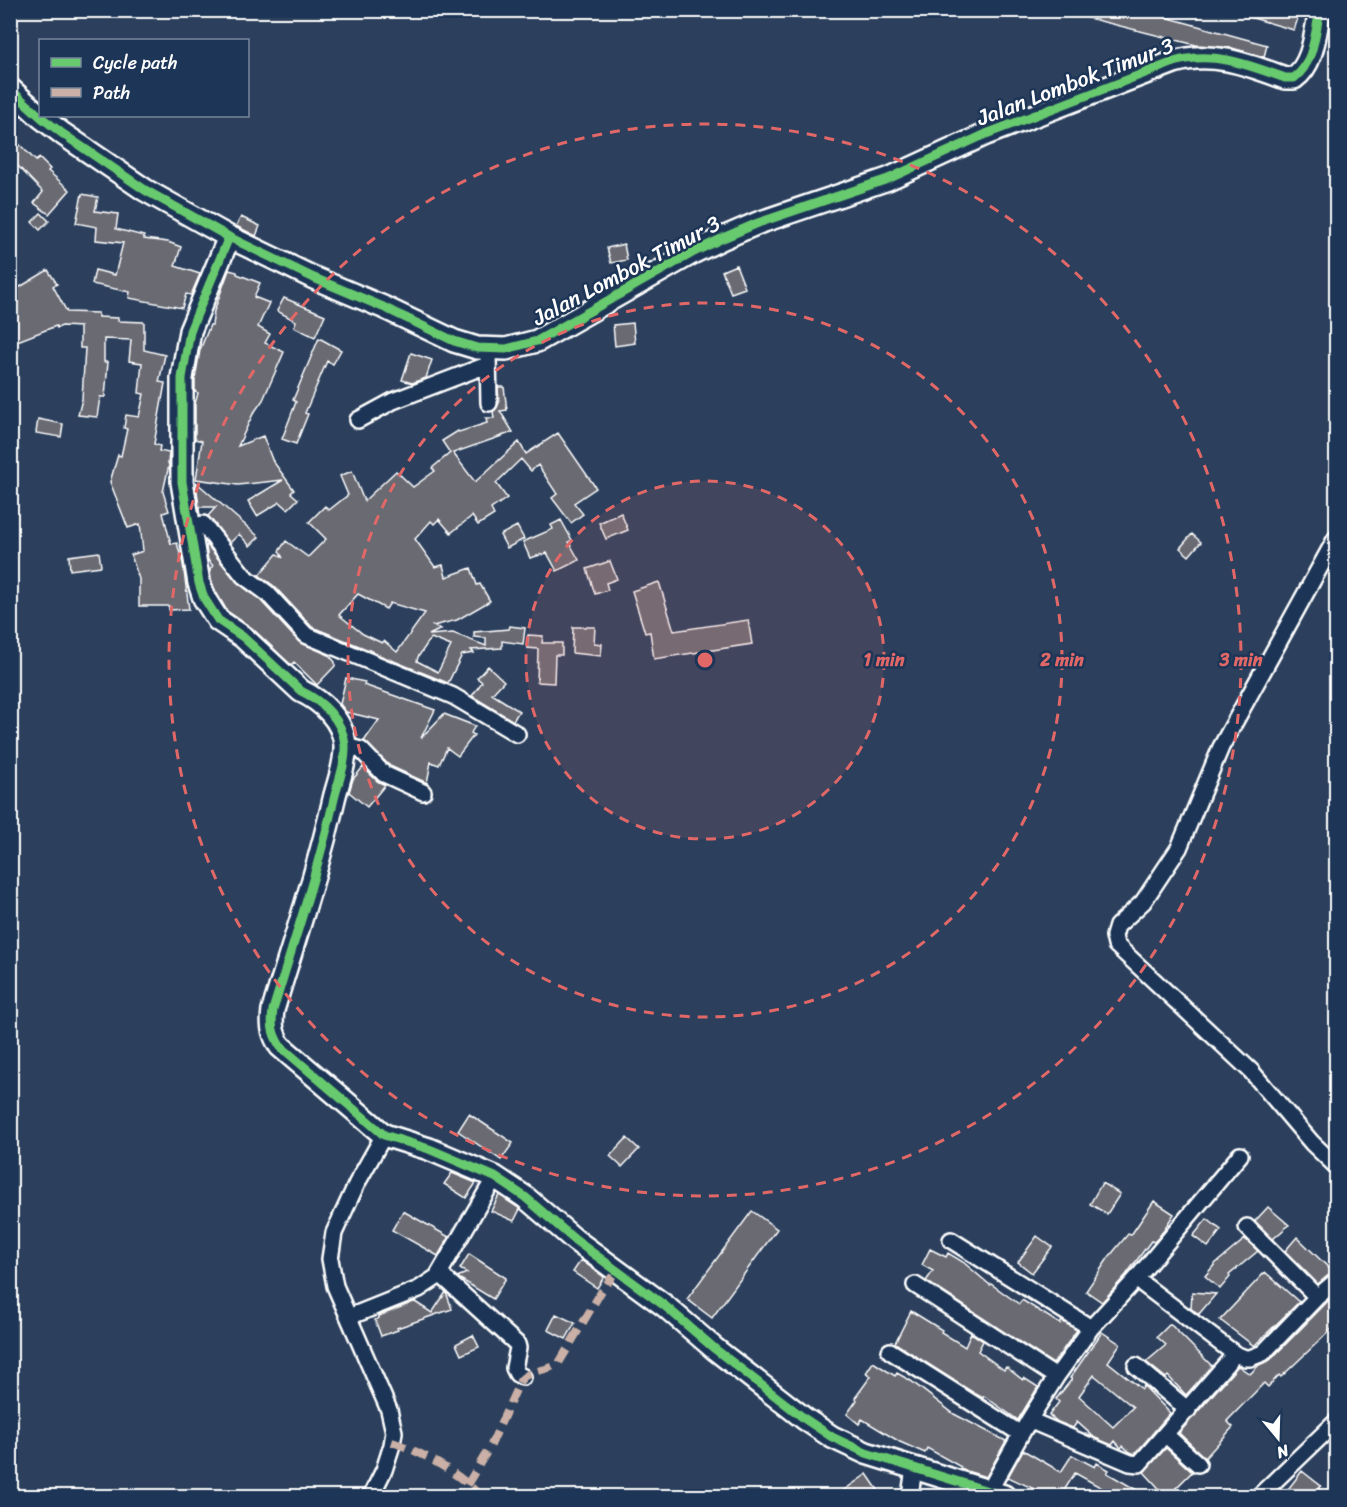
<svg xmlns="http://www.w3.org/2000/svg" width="1347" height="1507" font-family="Sriracha,sans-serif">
<rect width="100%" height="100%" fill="#2c405d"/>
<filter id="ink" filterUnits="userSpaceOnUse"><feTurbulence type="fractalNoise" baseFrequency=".0167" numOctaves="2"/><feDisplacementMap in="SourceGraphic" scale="12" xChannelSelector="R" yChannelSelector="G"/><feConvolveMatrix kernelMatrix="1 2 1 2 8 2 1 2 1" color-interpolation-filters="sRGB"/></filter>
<g filter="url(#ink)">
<path fill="#6a6a73" stroke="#fff" stroke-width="1.5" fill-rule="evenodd" d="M1076 10H1140L1267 45 1264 57 1232 48 1196 45 1076 15Z
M1240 10H1283L1299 15 1294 30 1239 14Z
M10 135 36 161 39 158 50 169 48 171 70 190 49 214 34 203 43 192 16 164 10 169Z
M82 194 98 197 95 211 118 214 116 229 144 236V239L168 242 181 247 175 266 200 274 191 295 186 294 182 308 129 298 130 292 92 284 95 270 115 275 123 243 96 240 97 227 76 223Z
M41 213 49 221 40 230 32 222Z
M241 217 260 226 256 236 236 226Z
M624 244 627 260 611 263 607 248Z
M736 265 745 288 731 293 722 271Z
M48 270 57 284 53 286 67 312 98 313V317L118 318V321L144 322V350L165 355 159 382 165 383 154 444 160 446 159 451 169 453 168 463 169 465 163 492 169 511 163 513 171 544 177 543 183 564 189 609 169 610V606H139V579L131 555 143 551 140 524 128 528 110 482 118 455 121 456 127 429 124 428 126 415 139 417 144 394 139 393 142 363 129 361 131 340 104 339V362H108L105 397H100L97 417 78 415 82 399 85 348H80V327L62 326 57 328 56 326 10 344V293Z
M229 270 237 272V274L260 283 254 297 269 303 258 327 270 334 265 343 284 352 263 400 253 414 238 446 263 436 273 462V461L294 490 291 493 298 499 288 509 280 502 257 516 248 501 283 480 238 485 196 479 202 441 195 439V404L198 393 195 392V379L200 350 210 325H212L214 311Z
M284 298 325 315 315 337 294 327 296 321 277 311Z
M633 323 635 343 615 346 613 325Z
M319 338 341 350 333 364 327 361 305 413 308 414 296 444 282 439 296 402 293 400Z
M411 353 432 360 426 378 412 383 402 380Z
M498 387H504L507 410 500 411 513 432 453 453 475 482 519 442 526 454 558 433 596 488 574 503 583 514 571 523 552 498 557 494 538 465 531 471 521 459 496 483 507 498 491 509 494 515 478 525 472 516 451 533 439 519 434 524 431 521 415 539 435 567 443 565 446 577 471 568 477 585 480 584 490 601 457 620 433 626 441 629 429 635 453 633 486 646V638L474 637V632L509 629 510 626 525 628 523 644 502 641V648L471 650 474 653 462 655 448 683 374 653 369 649V650L312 627 274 586 259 575 277 554 283 558 279 551 286 541 308 557 326 539 309 522 325 506 329 510 348 495 340 476 352 471 364 501 396 471 413 487 435 471 432 468 450 453 442 441 458 431 459 432 487 423 486 418H494L493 412 499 403ZM358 594 386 609 390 603 425 613 397 652 384 641 382 643 363 634 339 615ZM431 638 451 646 438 672 417 661 418 657Z
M38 419 63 424 61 437 36 433Z
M196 482 228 510 259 537 250 546 239 534 230 543 208 516 216 507H199Z
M621 513 628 530 606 539 599 523Z
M561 520 572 540 569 542 579 560 557 571 547 553 530 558 523 542 553 529 551 525Z
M517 526 524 539 507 548 500 535Z
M1192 534 1201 542 1189 556 1180 548Z
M207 545 237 582 260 600 299 642 329 655 335 662V666L317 685 294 662 291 665 252 628 227 611 216 592 211 580 210 569 213 566 208 560 206 546Z
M99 552 101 566 70 570 69 556Z
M610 561 617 579 606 583 608 590 595 594 587 569Z
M659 582 674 631 748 620 752 644 654 659 650 632 645 633 632 591Z
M573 627H595L594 643 602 644 601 656 572 653Z
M528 635 543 636 542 643H562V655H555L554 683 537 682 538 649 527 648Z
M488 666 504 681 492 694 519 711 513 721 472 696 482 682 477 678Z
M346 678 365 682 364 685 435 710 421 738 444 714 475 726 471 733 474 735 458 756 447 748 439 765 431 762 427 783 390 766 364 741 379 720 346 712 340 704Z
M363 767 377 781 385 785 367 807 349 792 353 779Z
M469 1114 513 1143 501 1160 458 1131Z
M627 1138 639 1149 622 1167 610 1156Z
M452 1173 476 1183 466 1198 444 1184Z
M1102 1183 1120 1194 1107 1214 1090 1204Z
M499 1195 520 1209 514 1221 491 1211Z
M1154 1201 1174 1214 1159 1237 1154 1242 1151 1241 1126 1275 1102 1302 1086 1291 1109 1257 1128 1234 1131 1235Z
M1268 1207 1289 1225 1273 1239 1255 1221Z
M403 1211 449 1237 438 1256 392 1230Z
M752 1211 777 1229 712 1318 687 1299Z
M1207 1219 1221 1230 1208 1247 1193 1236Z
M1037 1236 1052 1247 1032 1273 1018 1262Z
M1297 1237 1333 1272 1318 1284 1285 1251Z
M1245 1239 1258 1251 1229 1275 1230 1277 1220 1289 1205 1276 1215 1264Z
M930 1249 946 1257 948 1253 963 1262 990 1285 991 1284 1019 1304 1022 1300 1060 1324 1062 1321 1077 1330 1053 1364 926 1281 933 1271 922 1265Z
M469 1254 506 1278 493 1299 457 1277 467 1273 460 1269Z
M581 1260 604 1277 597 1288 573 1272Z
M1265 1272 1299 1302 1254 1346 1220 1320Z
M446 1292 452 1309 397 1328 398 1330 381 1336 375 1320 379 1318V1316L416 1301 415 1302 432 1313Z
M1192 1292 1216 1294 1199 1314 1191 1309Z
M1336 1293V1325L1281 1377 1279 1375 1268 1387 1264 1383 1227 1421 1233 1427 1205 1458 1179 1433 1238 1366 1250 1374 1259 1365 1270 1360Z
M911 1311 942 1330 941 1332 965 1347 971 1333 983 1341 978 1351 1004 1370 1006 1367 1023 1380 1024 1378 1038 1387 1018 1420 984 1396 983 1398 972 1392 895 1343Z
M556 1314 575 1323 566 1339 548 1330Z
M1170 1324 1212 1366 1186 1395 1168 1376 1166 1378 1146 1362 1166 1345 1157 1337Z
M1102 1332 1120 1344 1108 1362 1142 1389 1144 1386 1170 1413 1135 1454 1130 1452 1123 1446 1121 1448 1115 1441 1112 1445 1095 1438 1077 1422 1073 1428 1058 1422 1049 1415 1059 1402 1056 1399 1072 1379 1070 1378ZM1094 1375 1133 1407 1113 1427 1079 1396Z
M473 1335 479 1347 461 1355 456 1344Z
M873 1362 895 1376 897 1373 911 1381 954 1414 1006 1441 986 1477 960 1469 961 1467 927 1448 925 1453 900 1442 862 1419 859 1424 847 1414 857 1400 855 1398 871 1376 866 1373Z
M1166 1448 1192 1472 1174 1490 1171 1497H1167L1144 1472Z
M1023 1450 1061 1472 1072 1455 1095 1467 1097 1463 1109 1470 1107 1473 1149 1497H1118L1075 1473 1060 1497H1052L1008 1477Z
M1302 1471 1321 1486 1313 1497H1282Z
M867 1474 878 1490 868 1497H834Z"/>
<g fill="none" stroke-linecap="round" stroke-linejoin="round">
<defs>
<path id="street" d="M488 355 489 403
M358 420 393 401 487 365
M188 527 203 524 244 576 267 593 306 635 453 696 517 734
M1336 538 1221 747 1179 848 1143 902 1117 926 1114 936 1116 945 1251 1071 1312 1143 1336 1166
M345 746 361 750 384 774 423 792
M1247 1227 1317 1297
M951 1240 1091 1328
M440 1274 517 1344 518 1348 514 1368 517 1374 523 1377
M915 1285 1056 1377
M349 1317 419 1289 437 1277 495 1177
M890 1351 1021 1434
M1235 1354 1245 1358H1250L1263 1353 1317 1297 1336 1281
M1136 1366 1188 1410
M1029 1420 1130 1463 1139 1464 1235 1354 1136 1279
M1166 1435 1198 1464
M989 1491 1029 1420 1056 1377 1091 1328 1136 1279 1240 1155
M371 1496 384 1470 392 1445 394 1432 389 1410 335 1286 330 1259 334 1233 357 1183 384 1135
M910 1496 914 1468
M951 1496 967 1485
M1259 1496 1336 1422"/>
<path id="secondary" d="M10 89 42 118 63 134 145 190 229 237 314 278 383 307 454 341 477 348 506 349 537 341 692 253 723 238 758 223 888 179 986 134 1174 62C1212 50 1249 65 1285 78H1294C1314 64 1315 32 1320 10
M229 237 190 331 182 378V482L199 583 204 598 218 620 243 637 301 691C322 701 343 720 345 745 346 764 338 782 334 799 318 870 294 941 273 1010 271 1025 272 1033 280 1046L384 1135 429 1149 495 1177 525 1197 575 1240 665 1306 715 1349 805 1419 832 1437 866 1453 1004 1496"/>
</defs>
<use href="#street" stroke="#fff" stroke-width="20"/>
<use href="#secondary" stroke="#fff" stroke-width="26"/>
<use href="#street" stroke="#1d3557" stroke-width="15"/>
<use href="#secondary" stroke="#1d3557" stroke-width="21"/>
<path stroke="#cab0a6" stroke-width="8" stroke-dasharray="15 8" stroke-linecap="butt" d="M392 1442C420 1451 461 1474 480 1496
M467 1485 491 1445 520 1381C529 1369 547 1372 559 1363L601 1292 616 1271"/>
<defs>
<path id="cycleway" d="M10 89 42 118 63 134 145 190 229 237 314 278 383 307 454 341 477 348 506 349 537 341 692 253 723 238 758 223 888 179 986 134 1174 62C1212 50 1249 65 1285 78H1294C1314 64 1315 32 1320 10
M229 237 190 331 182 378V482L199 583 204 598 218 620 243 637 301 691C322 701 343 720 345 745 346 764 338 782 334 799 318 870 294 941 273 1010 271 1025 272 1033 280 1046L384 1135 429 1149 495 1177 525 1197 575 1240 665 1306 715 1349 805 1419 832 1437 866 1453 1004 1496"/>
</defs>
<use href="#cycleway" stroke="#1d3557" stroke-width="13"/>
<use href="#cycleway" stroke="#67ca6e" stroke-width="9"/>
</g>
</g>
<circle cx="705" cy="660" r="179" fill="#e26868" fill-opacity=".12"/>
<g fill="none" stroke="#e26868" stroke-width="3" stroke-dasharray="10 8">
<circle cx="705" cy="660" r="179"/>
<circle cx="705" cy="660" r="357"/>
<circle cx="705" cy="660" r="536"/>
</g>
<g text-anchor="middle" stroke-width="5" stroke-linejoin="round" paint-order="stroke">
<g font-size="22" fill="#fff" stroke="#1d3557">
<text transform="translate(1075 81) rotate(-21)" y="8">Jalan Lombok Timur 3</text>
<text transform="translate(626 270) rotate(-28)" y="8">Jalan Lombok Timur 3</text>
</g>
</g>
<circle cx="705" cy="660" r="9" fill="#e26868" stroke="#1d3557" stroke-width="3"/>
<g font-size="18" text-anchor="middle" font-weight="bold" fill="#e26868" stroke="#1d3557" stroke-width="5" stroke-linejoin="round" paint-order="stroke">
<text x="884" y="666">1 min</text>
<text x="1062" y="666">2 min</text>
<text x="1241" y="666">3 min</text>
</g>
<rect width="1347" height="1507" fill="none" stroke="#1d3557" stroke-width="36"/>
<rect x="18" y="18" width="1311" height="1471" fill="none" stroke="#fff" stroke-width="2" filter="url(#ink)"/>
<rect x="39" y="39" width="210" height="78" fill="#1d3557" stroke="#77869a" stroke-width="1.5"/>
<rect x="51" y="58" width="30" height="9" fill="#67ca6e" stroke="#77869a" stroke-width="1.5"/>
<text x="93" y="69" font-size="18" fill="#ffffff">Cycle path</text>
<rect x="51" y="88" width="30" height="9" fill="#cab0a6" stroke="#77869a" stroke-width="1.5"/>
<text x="93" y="99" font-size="18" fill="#ffffff">Path</text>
<g transform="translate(1278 1438) rotate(161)" stroke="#1d3557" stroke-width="4.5" paint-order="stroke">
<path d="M0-4.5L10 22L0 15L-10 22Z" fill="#ffffff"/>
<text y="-9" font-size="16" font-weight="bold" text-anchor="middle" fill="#ffffff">N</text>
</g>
</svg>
